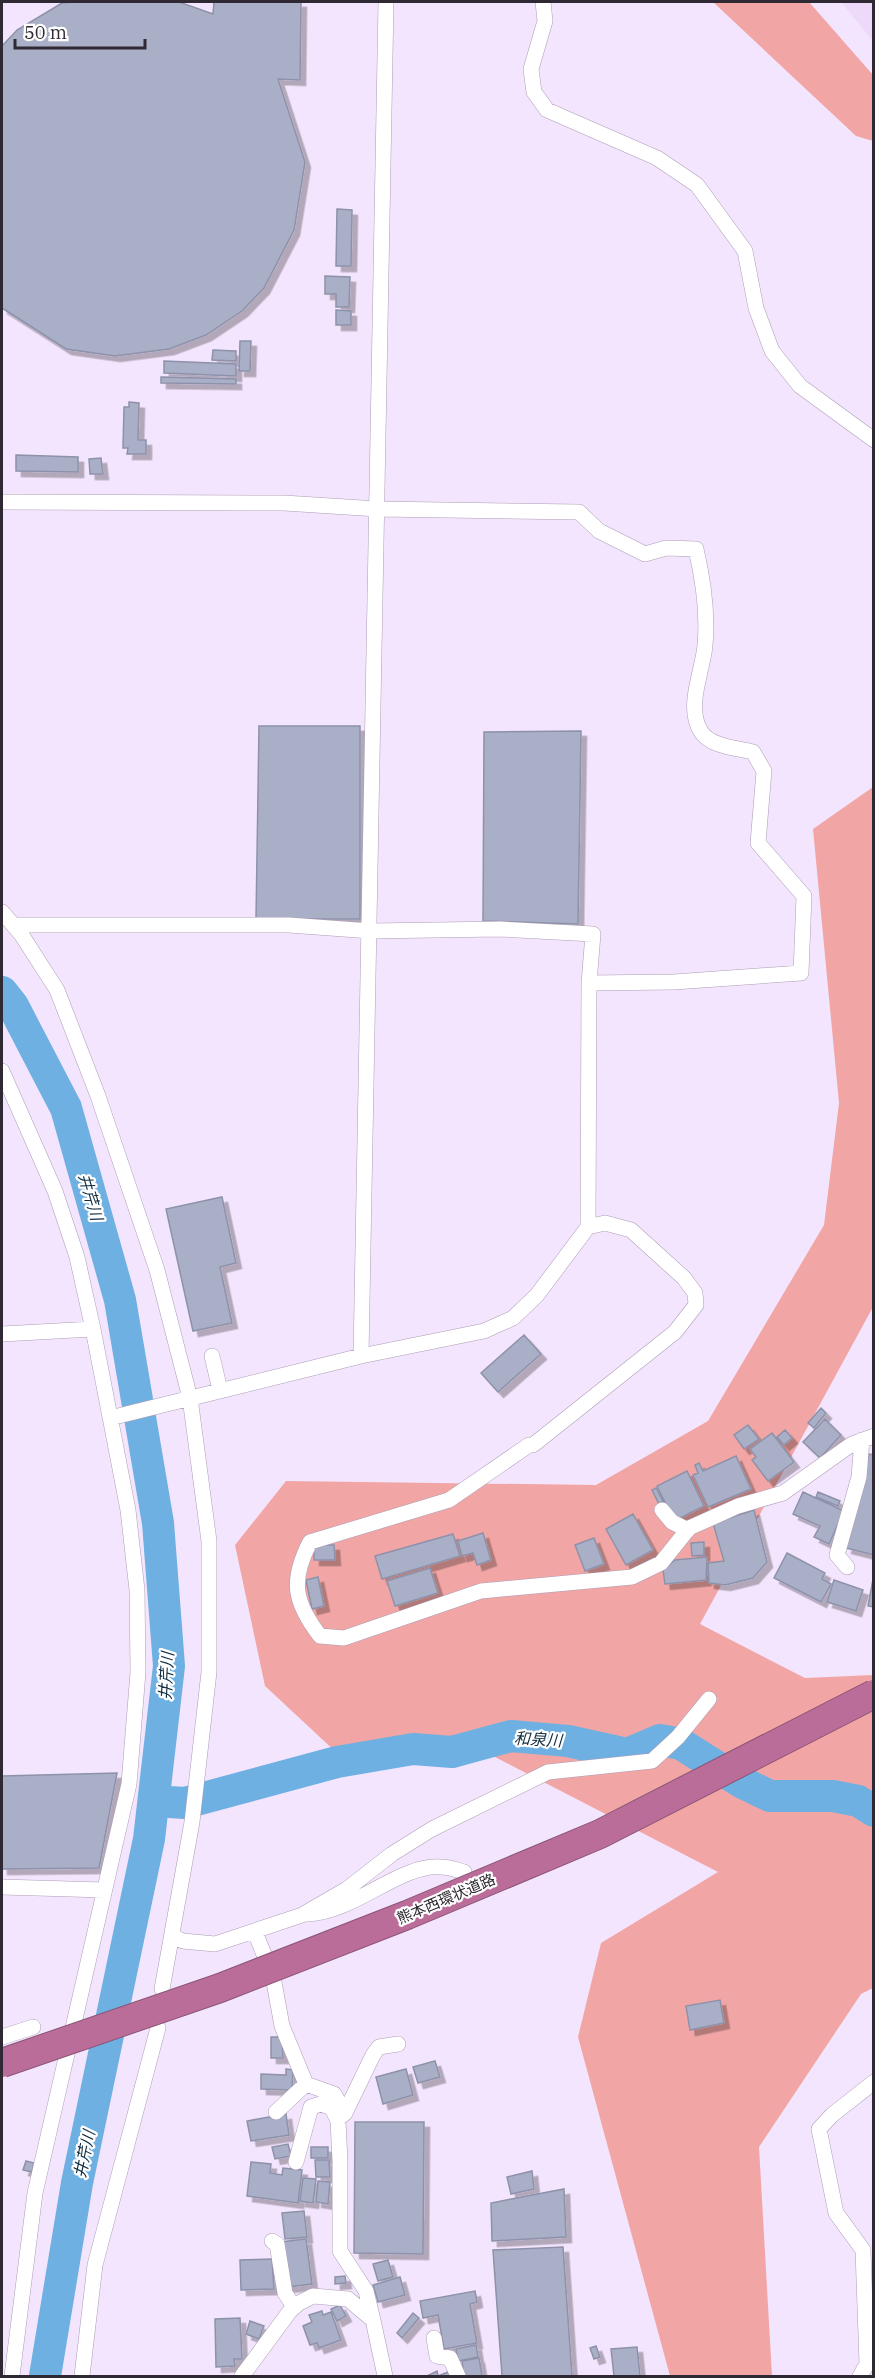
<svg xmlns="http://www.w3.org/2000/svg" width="875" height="2378" font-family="'IBM Plex Serif','Noto Sans JP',serif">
<defs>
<filter id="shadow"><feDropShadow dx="5.5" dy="5.5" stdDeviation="0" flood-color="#0004"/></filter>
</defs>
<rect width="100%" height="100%" fill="#f4e5fe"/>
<path fill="#eddafa" d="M841 2H873V41Z"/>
<path fill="#f1a6a5" d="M713 2H809L873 75V141L856 136Z
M873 787V1307L700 1624 805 1678 873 1675V1988L861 1994 759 2147 772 2376H670L578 2037 601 1943 718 1872 460 1739 338 1754 265 1686 235 1545 286 1481 596 1485 708 1421 824 1225 839 1103 813 829Z"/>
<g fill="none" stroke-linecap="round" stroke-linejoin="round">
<path stroke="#6eb0e2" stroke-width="32" d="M2 992 13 1006 66 1108 120 1300 158 1523 169 1666 149 1839 77 2183 45 2376
M154 1801 185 1803 337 1762 413 1749 452 1752 511 1736 568 1741 627 1754 660 1740 681 1744 741 1782 770 1796H833L858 1801 874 1811"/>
</g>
<path fill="#aaafc8" stroke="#8d92aa" stroke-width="1.5" filter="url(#shadow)" d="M74 2H179L213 14 214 2H301L300 80 278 79 305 162 294 230 264 288 242 311 206 335 169 349 115 356 66 349 2 308V46L17 30 62 3Z
M337 209 352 210 351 266H336Z
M325 276 350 277 349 307H336V294H325Z
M336 310 351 311V325H336Z
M240 341H251L250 371H239Z
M213 350 236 351V361L212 360Z
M164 361 236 364V376L164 373Z
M161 377 236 379V384L161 383Z
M129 402 139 403 138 440H146V454H127L128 448H123L124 407H129Z
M16 455 78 457V472L16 471Z
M101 458 103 474H90L89 459Z
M259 726H360V919H256Z
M581 731 578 924 483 921 484 732Z
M222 1197 236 1263 220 1267 232 1323 193 1331 166 1209Z
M524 1335 541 1354 498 1392 481 1373Z
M821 1408 826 1413 814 1428 808 1423Z
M825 1419 841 1435 820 1458 803 1442Z
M748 1425 759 1439 744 1449 734 1435Z
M785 1430 792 1438 784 1445 777 1437Z
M772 1433 794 1462 768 1481 752 1460 756 1457 750 1449Z
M869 1454 874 1455V1555L846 1548Z
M736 1456 751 1489 708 1507 693 1475 698 1473 695 1465 699 1463 703 1471Z
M687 1471 704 1506 674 1521 657 1486Z
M656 1488 663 1501 659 1504 652 1490Z
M803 1492 844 1511 829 1544 814 1537 820 1526 793 1514Z
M818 1492 840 1501 838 1506 816 1497Z
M754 1510 767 1562 753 1578 725 1585 709 1583 708 1563 724 1561 713 1523Z
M633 1514 653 1550 626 1565 606 1529Z
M483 1533 491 1560 477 1565 473 1553 462 1556 458 1541Z
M453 1534 460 1556 382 1579 375 1556Z
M594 1538 604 1564 585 1571 575 1545Z
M704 1542V1555L692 1556 691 1543Z
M314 1545H334L335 1560H314Z
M787 1553 825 1573 822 1579 831 1584 821 1602 774 1578Z
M707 1557 706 1580 665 1584 663 1570 675 1560Z
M430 1568 438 1593 395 1606 387 1581Z
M874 1574V1607L868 1606Z
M318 1577 324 1606 312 1609 306 1580Z
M834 1580 863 1590 856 1611 827 1602Z
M117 1773 99 1868 2 1869V1776Z
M720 2000 724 2023 690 2030 686 2006Z
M271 2037H282L283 2058H271Z
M435 2061 440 2077 418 2083 413 2067Z
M286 2069 293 2070 292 2090 261 2089V2074L286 2075Z
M406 2069 413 2095 383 2104 376 2077Z
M286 2114 289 2135 251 2141 247 2121Z
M355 2122H424L423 2254 354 2253Z
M288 2144 291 2156 275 2159 272 2147Z
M311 2147H328V2158H311Z
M315 2160H329L330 2177H316Z
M26 2161 34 2163 32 2172 23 2170Z
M251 2162 271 2164 270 2173 282 2175 283 2168 302 2170 298 2203 247 2196Z
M532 2171 534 2189 511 2194 507 2177Z
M303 2178 316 2179 313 2203 300 2201Z
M318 2181 330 2182 328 2204 316 2202Z
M564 2189 566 2237 492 2241 491 2203Z
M304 2211 307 2237 285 2239 282 2213Z
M306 2239 312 2284 287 2287 280 2242Z
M563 2247 572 2376H502L493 2250Z
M272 2259 274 2289 241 2290 240 2260Z
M388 2260 393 2277 378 2281 373 2264Z
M345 2276 346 2283 335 2284V2277Z
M400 2277 405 2295 378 2302 373 2285Z
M475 2291 477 2302 470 2304 477 2343 444 2349 438 2315 423 2318 420 2301Z
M340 2305 346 2316 337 2321 331 2309Z
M322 2311 323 2315 331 2312 341 2340 319 2348 317 2343 310 2345 303 2326 312 2322 309 2315Z
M413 2313 419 2318 402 2338 397 2333Z
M240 2318 242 2359H234L235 2366 216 2367 215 2319Z
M250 2321 264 2326 259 2339 246 2334Z
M476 2345 478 2357 458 2361 456 2349Z
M596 2346 600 2357 594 2359 590 2348Z
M637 2347 640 2376H614L611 2349Z
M479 2358 482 2376H464L462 2361Z
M437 2371 438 2376 448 2372 450 2376H427Z"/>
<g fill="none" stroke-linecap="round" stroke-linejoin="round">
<defs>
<path id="minor" d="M543 2 545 21 531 69 534 92 547 110 657 158 697 185 745 251 756 308 772 351 800 386 874 440
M2 502 284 503 378 509 579 512 599 531 645 554 666 548 696 549C703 579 708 613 705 645 703 671 686 705 700 730 709 747 737 748 753 752L764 771 758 843 804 896 801 973 674 982 589 983
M2 912 21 934 57 990 98 1096 157 1270 190 1398 209 1541V1672L192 1822 162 1989
M13 925H289L371 931 500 929 593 934 589 983 588 1227 537 1295 513 1318 484 1331 361 1356 110 1418
M2 1071 55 1191 77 1257 93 1329
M588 1227 605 1223 631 1230 684 1278 695 1293 696 1305 675 1332 533 1445H529L449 1500 310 1542C290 1581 294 1602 320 1636L344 1638 481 1591 632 1577 661 1563 689 1528 738 1506 783 1493 852 1444 874 1436
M2 1334 93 1329 128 1510 137 1590 138 1672 129 1784 35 2193 12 2376
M212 1356 220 1390
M361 1356 386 2
M662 1510 672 1522 688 1530
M847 1567 837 1555 859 1477 862 1440
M2 1887 104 1890
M308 1914C357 1911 399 1864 441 1867 449 1867 457 1870 464 1872
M255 1932 265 1957
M172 1936 183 1941 215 1944 302 1915 347 1889 392 1854 432 1829 548 1772 652 1761 678 1737 709 1699
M274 1982 282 2026 306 2084 334 2094 345 2113 343 2115
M2 2037 33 2027
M276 2112 306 2084
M345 2113 373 2055 379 2047 398 2044
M296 2162 311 2107 321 2104 332 2108 338 2121 340 2161V2251L366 2291 373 2320
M272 2241 277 2244 285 2293 294 2307
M434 2338 437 2356 450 2358 458 2376
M82 2376 95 2265 158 2028
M242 2376 290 2311 299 2303 313 2296 348 2299 373 2320 385 2376
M860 2376 867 2364 863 2250 836 2213 819 2129 832 2115 874 2082"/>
</defs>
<use href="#minor" stroke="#ac9eb5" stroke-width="16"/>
<use href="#minor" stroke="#fff" stroke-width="15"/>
<defs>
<path id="motorway-bridge" d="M2 2063 220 1988 407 1915 600 1834 874 1694"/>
</defs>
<use href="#motorway-bridge" stroke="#8a5575" stroke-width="30" stroke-linecap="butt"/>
<use href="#motorway-bridge" stroke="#bb6d99" stroke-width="28"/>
</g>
<g text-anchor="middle" stroke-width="4.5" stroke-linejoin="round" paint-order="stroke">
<g font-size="15" fill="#2e2932" stroke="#fff">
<text transform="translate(446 1899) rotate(-23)" y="5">熊本西環状道路</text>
</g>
<g font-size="16" font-style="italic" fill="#0f2c41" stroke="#fff">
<text transform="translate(91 1197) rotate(74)" y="6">井芹川</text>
<text transform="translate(166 1676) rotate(-87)" y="6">井芹川</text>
<text transform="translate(538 1739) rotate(3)" y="6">和泉川</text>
<text transform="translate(84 2154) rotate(-78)" y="6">井芹川</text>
</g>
</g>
<rect width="875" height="2378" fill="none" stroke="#2e2932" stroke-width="6"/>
<path d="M15 39v9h130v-9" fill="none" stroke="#2e2932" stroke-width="3"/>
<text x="24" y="39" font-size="18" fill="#2e2932" stroke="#ffffff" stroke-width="4.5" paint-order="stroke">50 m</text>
</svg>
